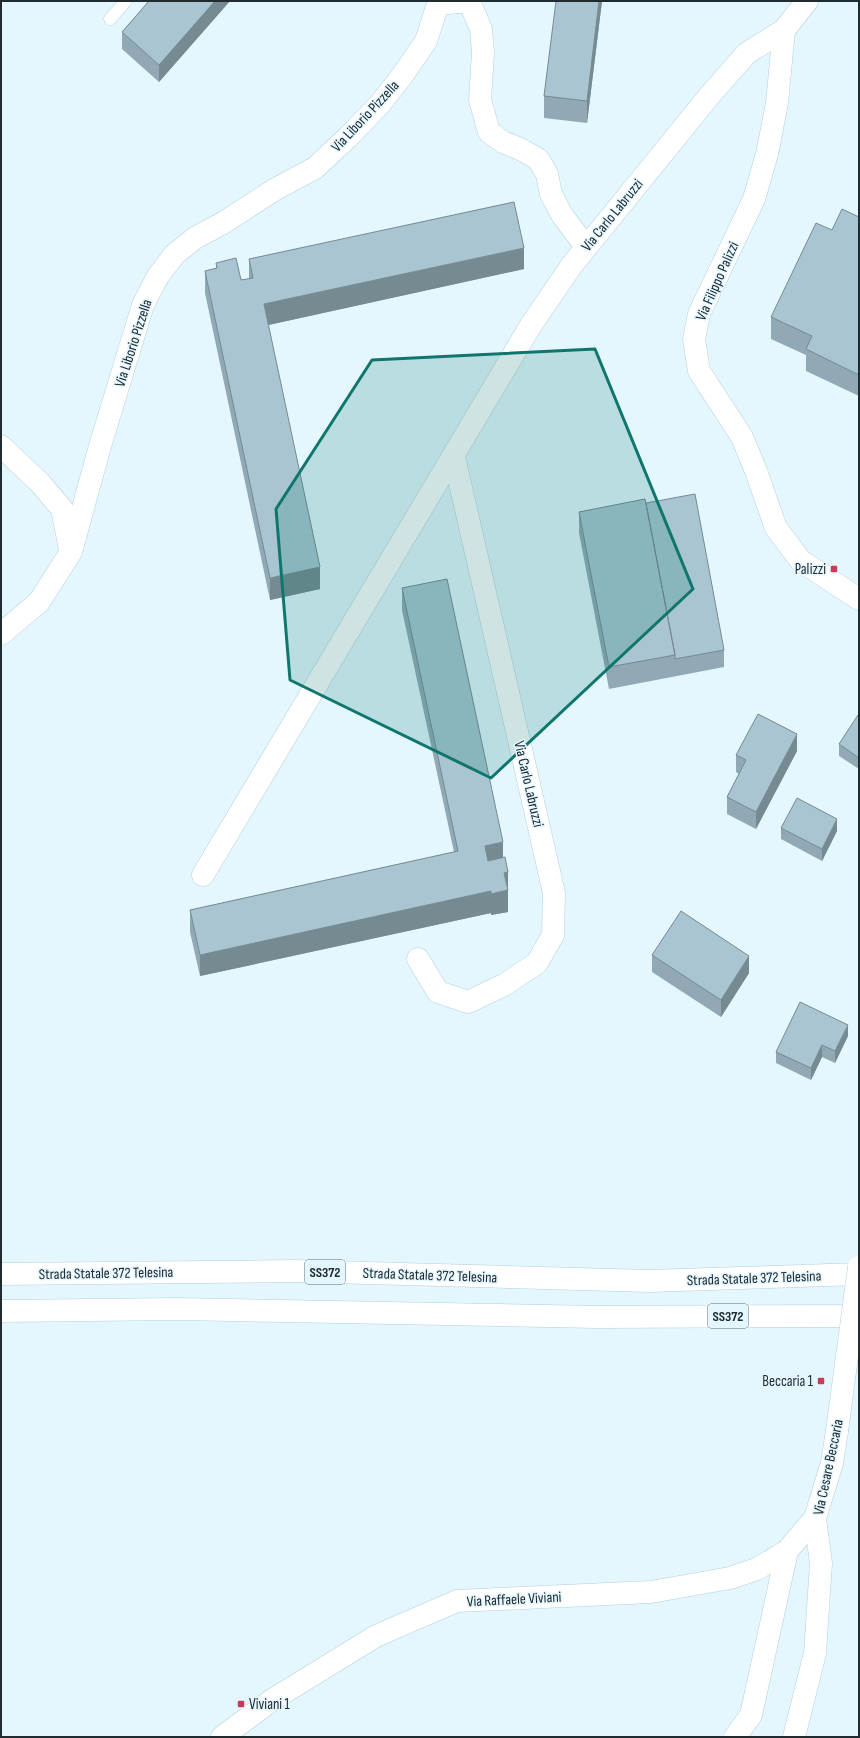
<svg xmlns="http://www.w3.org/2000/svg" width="860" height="1738" font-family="'Sofia Sans Condensed',sans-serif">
<rect width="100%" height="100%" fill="#e5f7fe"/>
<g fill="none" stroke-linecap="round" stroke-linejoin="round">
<defs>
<path id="lane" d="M110 19 126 1"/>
<path id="street" d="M438 4 469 1 481 29 483 53 480 100 489 132 503 142 520 149 538 159 547 174 551 194 562 215 586 247
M784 30 777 103 767 154 754 199 699 314 694 339 699 371 742 437 756 471 776 528 801 561 859 599
M1 446 41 484 62 509 70 549
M1 634 39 602 71 552 100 446 143 305 158 276 175 254 195 238 223 223 274 190 315 168 348 137 380 104 402 76 426 41 439 1
M203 875 531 325 572 265 710 95 747 53 784 30 807 1
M418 959 438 992 468 1002 504 985 537 963 553 935 554 893 454 457
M222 1737 272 1700 376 1636 457 1601 651 1592 730 1578 757 1569 787 1551 815 1518
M735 1737 751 1715 787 1551
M794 1737 815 1653 821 1563 815 1518 832 1463 837 1431"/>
<path id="highway" d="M1 1274 295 1271 649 1281 859 1274
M1 1311 178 1309 597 1317 859 1316"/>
</defs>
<use href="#lane" stroke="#b1cfdb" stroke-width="13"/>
<use href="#street" stroke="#b1cfdb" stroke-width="23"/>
<use href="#highway" stroke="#b1cfdb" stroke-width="23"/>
<use href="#lane" stroke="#fff" stroke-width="12"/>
<use href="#street" stroke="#fff" stroke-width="22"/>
<use href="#highway" stroke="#fff" stroke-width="22"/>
<defs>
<path id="street-bridge" d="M837 1431 859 1267"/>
</defs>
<use href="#street-bridge" stroke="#b1cfdb" stroke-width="23" stroke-linecap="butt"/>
<use href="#street-bridge" stroke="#fff" stroke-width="22"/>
</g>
<path fill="#90a9b4" d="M149 1H230L159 82 122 49V32Z
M602 1 587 123 544 118V96Z
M859 217V396L806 371V355L771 339V317L832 230Z
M249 259 524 269 268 325 320 589 270 600 205 293V271L216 268V263L241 280 249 279Z
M646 503 724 650V667L609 689 579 533V512Z
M402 588 508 872V912L491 915V913L200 976 190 932V910L454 852 402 610Z
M859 716V769L839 756V744Z
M797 751 756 829 727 814V797L739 774 736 772V755Z
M781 828 837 831 822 861 781 839Z
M652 955 749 973 721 1017 652 972Z
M848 1036 835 1063 822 1057 811 1080 776 1063V1052Z"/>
<path fill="#768a92" d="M215 1H230L159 82V65Z
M599 1H602L587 123V101Z
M524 248V269L264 326V304Z
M320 567V589L270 600V578Z
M797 734V751L756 829V812Z
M837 819V831L822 861V849Z
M503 842V863L485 868V846Z
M508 872V912L491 915V894L504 873Z
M491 891V913L200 976V955Z
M749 956V973L721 1017V1000Z
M848 1025V1036L835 1063V1051Z
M822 1045V1057L811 1080V1068Z"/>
<path fill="#a8c5d1" stroke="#768a92" d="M149 1H215L159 65 122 32Z
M556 1H599L587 101 544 96Z
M514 202 524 248 264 304 320 567 270 578 205 271 217 268 216 263 236 258 241 280 253 278 249 259Z
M842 209 859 217V375L806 349 812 336 771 317 816 223 832 230Z
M695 494 724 650 675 659V655L646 503Z
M645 499 675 655 609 667 579 512Z
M447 579 503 842 485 846 488 861 505 857 508 872 504 873 508 890 491 894V891L200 955 190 910 458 851 402 588Z
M758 714 797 734 756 812 727 797 746 760 736 755Z
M858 715 859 716V758L839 744Z
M797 798 837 819 822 849 781 828Z
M681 911 749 956 721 1000 652 955Z
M800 1002 848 1025 835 1051 822 1045 811 1068 776 1052Z"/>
<path fill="#0f766e" fill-opacity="0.2" stroke="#0f766e" stroke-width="3" stroke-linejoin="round" d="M595 349 693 589 491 778 290 680 276 509 372 360Z"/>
<g fill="#ca3b58" stroke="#e5f7fe" stroke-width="1.5">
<rect x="830" y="565" width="8" height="8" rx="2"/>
<rect x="817" y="1377" width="8" height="8" rx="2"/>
<rect x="237" y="1700" width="8" height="8" rx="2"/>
</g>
<g text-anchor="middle" stroke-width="3" stroke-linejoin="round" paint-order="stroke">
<g fill="#e5f7fe" stroke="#5b686e" stroke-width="1">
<rect x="305" y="1260" width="40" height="24" rx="3"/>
<rect x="708" y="1304" width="40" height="24" rx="3"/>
</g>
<g font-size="14" font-weight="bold" fill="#202b30">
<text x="325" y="1277">SS372</text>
<text x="728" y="1321">SS372</text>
</g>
<g font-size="15" fill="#202b30" stroke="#e5f7fe">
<text transform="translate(365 116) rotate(-47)" y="5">Via Liborio Pizzella</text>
<text transform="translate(612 215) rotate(-51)" y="5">Via Carlo Labruzzi</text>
<text transform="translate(717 281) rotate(-66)" y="5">Via Filippo Palizzi</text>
<text transform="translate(133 343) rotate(-72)" y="5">Via Liborio Pizzella</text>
<text transform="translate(529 784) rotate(77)" y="5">Via Carlo Labruzzi</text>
<text transform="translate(106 1273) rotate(-1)" y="5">Strada Statale 372 Telesina</text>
<text transform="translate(430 1275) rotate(2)" y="5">Strada Statale 372 Telesina</text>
<text transform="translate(754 1278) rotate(-2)" y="5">Strada Statale 372 Telesina</text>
<text transform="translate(828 1467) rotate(-78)" y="5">Via Cesare Beccaria</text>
<text transform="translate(514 1599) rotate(-3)" y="5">Via Raffaele Viviani</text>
</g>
<g font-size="15" fill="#202b30" stroke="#e5f7fe" text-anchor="end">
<text x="826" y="574">Palizzi</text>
<text x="813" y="1386">Beccaria 1</text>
<text x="249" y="1709" text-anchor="start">Viviani 1</text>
</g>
</g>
<rect width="860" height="1738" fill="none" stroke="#202b30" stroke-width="4"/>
</svg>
